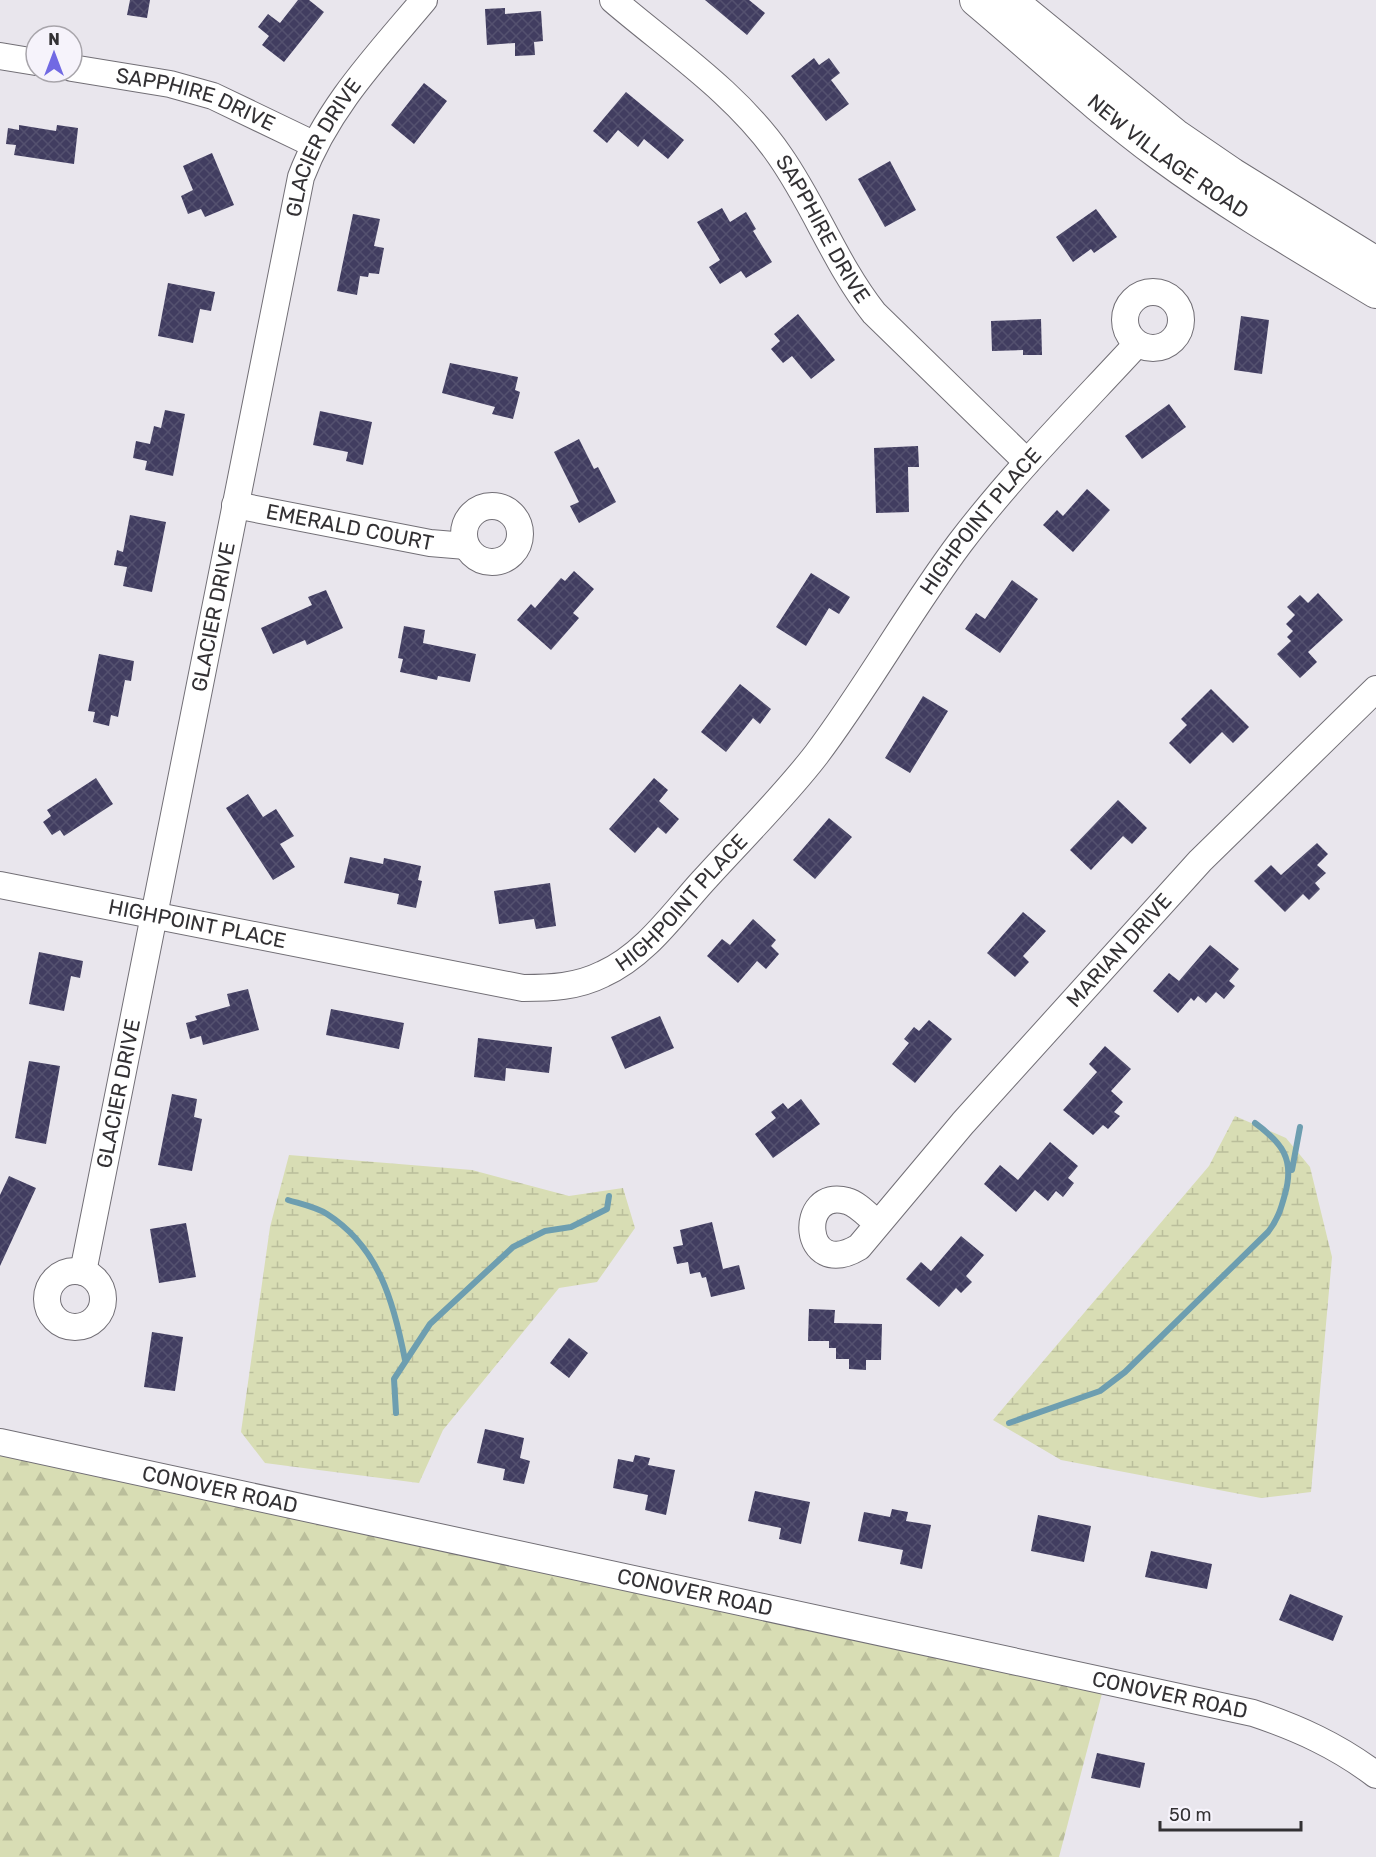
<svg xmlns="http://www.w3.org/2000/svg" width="1376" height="1857" font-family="Rubik,sans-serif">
<defs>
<pattern id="forest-firs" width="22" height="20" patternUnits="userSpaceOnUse" patternTransform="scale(1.5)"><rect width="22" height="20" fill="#d8ddb4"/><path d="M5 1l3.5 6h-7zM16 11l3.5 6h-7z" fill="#babe9b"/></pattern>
<pattern id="wetland-marsh" width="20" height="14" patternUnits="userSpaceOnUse" patternTransform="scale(1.5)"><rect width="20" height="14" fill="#d8ddb4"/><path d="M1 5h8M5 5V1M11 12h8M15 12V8" fill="none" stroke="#babe9b"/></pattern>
<pattern id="building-cross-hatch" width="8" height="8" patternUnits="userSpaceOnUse" patternTransform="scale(1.5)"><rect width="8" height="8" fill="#413d60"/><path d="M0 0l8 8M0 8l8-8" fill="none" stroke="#54516f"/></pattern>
</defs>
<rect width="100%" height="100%" fill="#e9e6ed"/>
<path fill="url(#forest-firs)" d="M0 1452 1105 1682 1059 1857H0Z"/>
<path fill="url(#wetland-marsh)" d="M1235 1116 1286 1138 1310 1167 1332 1257 1311 1492 1261 1498 1061 1460 993 1420 1209 1166Z
M289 1155 472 1170 569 1196 623 1188 635 1228 597 1282 559 1288 443 1430 419 1483 265 1463 241 1432 270 1227Z"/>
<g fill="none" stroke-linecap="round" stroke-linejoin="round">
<path stroke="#6d9eb0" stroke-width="6" d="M1292 1170 1300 1127
M288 1200C301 1204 316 1207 327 1214 379 1247 394 1303 405 1360
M396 1413 394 1379 430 1324 513 1247 545 1231 571 1227 607 1209 609 1196
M1009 1423 1100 1391 1125 1372 1268 1232C1278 1219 1281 1209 1285 1194 1295 1159 1282 1143 1255 1123"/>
</g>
<path fill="url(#building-cross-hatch)" d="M130 0H150L147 18 127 15Z
M298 0H309L324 12 284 62 262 45 269 36 258 27 268 14 280 23Z
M705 0H749L765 13 747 35Z
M505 8V14L541 11 543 41 534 42 535 55 515 56V43L487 45 485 9Z
M814 58 819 65 829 58 840 73 831 80 849 104 826 121 791 76Z
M424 83 447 101 414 144 391 125Z
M626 92 684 140 668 159 644 139 638 147 618 130 607 143 593 131Z
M19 125 56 131 57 125 78 128 74 164 14 155 16 145 6 144 8 128 19 130Z
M212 153 234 205 205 217 201 209 188 214 181 196 193 190 183 166Z
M890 161 916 210 885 227 858 179Z
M722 208 730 222 746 212 756 229 753 231 772 262 746 278 741 271 720 284 709 267 720 260 697 222Z
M1096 209 1117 237 1094 253 1091 249 1073 262 1056 237Z
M353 214 380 219 374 246 384 248 379 274 369 273 368 277 360 276 357 295 337 291Z
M168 283 215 292 211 311 200 309 193 343 158 336Z
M798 314 835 360 811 379 792 356 783 363 771 349 780 341 774 334Z
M1241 316 1269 320 1262 374 1234 370Z
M1041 319 1042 355H1023V350L992 351 991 321Z
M450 363 518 377 515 390 520 392 513 419 492 414 495 407 442 393Z
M1169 404 1186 427 1142 459 1125 436Z
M165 410 185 414 173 476 145 470 147 461 133 458 136 441 150 444 154 426 161 428Z
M320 411 372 422 363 465 346 461 348 452 313 445Z
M579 439 594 469 598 467 616 502 579 523 570 506 579 502 554 452Z
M918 446 919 467H908L909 512 876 513 874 448Z
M1087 489 1110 510 1073 552 1043 525 1057 510 1063 516Z
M130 515 166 522 152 592 123 586 127 567 114 565 117 550 123 552Z
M574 571 594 589 573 613 579 618 551 650 517 620 531 604 535 608 561 578 565 581Z
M811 573 850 597 839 614 829 608 806 646 776 627Z
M1012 580 1038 599 1000 653 965 629 976 613 985 619Z
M326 590 343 628 307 645 305 640 273 654 261 628 312 605 308 597Z
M1318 593 1343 620 1308 652 1317 662 1300 678 1277 654 1291 641 1287 637 1293 631 1286 624 1295 615 1287 607 1300 595 1308 603Z
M404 626 425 630 423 643 476 654 470 682 438 676 437 680 400 672 403 659 398 658Z
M99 654 134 661 131 681 125 680 118 717 111 715 109 726 93 722 95 712 88 711Z
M740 684 771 709 760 724 753 718 726 752 701 732Z
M1211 689 1249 727 1233 743 1222 732 1190 764 1169 743 1187 725 1181 719Z
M923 696 948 711 910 773 885 758Z
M96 778 113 804 64 836 60 830 52 835 43 822 51 816 47 810Z
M654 778 668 790 659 801 679 819 666 834 658 827 635 853 609 829Z
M248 794 263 817 276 809 294 836 280 844 295 867 273 880 226 808Z
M1118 800 1147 828 1132 844 1123 836 1091 870 1070 850Z
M829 818 852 837 815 879 793 860Z
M1317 843 1328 854 1317 865 1326 873 1315 883 1320 889 1309 900 1303 894 1285 912 1254 881 1271 865 1281 875Z
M350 857 383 864 384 858 421 866 418 880 422 881 416 908 397 904 399 894 344 883Z
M550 883 556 926 536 929 534 919 499 924 494 891Z
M1023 912 1046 931 1023 956 1029 962 1015 977 987 953Z
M753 919 776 940 771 946 779 954 766 969 757 961 738 983 707 956 722 939 730 945Z
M1210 945 1239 969 1229 981 1235 986 1224 999 1216 992 1206 1003 1198 996 1194 1001 1191 998 1178 1013 1153 991 1169 973 1179 981Z
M39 952 83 961 80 978 71 976 64 1011 29 1004Z
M248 989 259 1030 203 1045 201 1036 190 1039 186 1023 197 1020 195 1016 230 1006 227 994Z
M331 1009 404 1023 399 1049 326 1035Z
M660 1016 674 1048 625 1069 611 1037Z
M929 1020 952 1039 915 1083 892 1064 909 1043 904 1039 914 1027 919 1031Z
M478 1038 552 1047 549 1073 506 1068 505 1081 474 1077Z
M1105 1046 1131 1069 1111 1091 1123 1102 1114 1112 1120 1116 1108 1129 1103 1125 1093 1135 1063 1110 1097 1072 1089 1064Z
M29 1061 60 1066 46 1144 15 1138Z
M172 1094 197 1099 194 1117 202 1119 192 1171 158 1165Z
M801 1099 820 1124 773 1158 755 1134 776 1118 771 1112 783 1103 788 1109Z
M1050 1142 1078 1166 1068 1178 1074 1183 1063 1197 1056 1191 1048 1201 1035 1190 1016 1212 984 1184 1000 1165 1018 1180Z
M9 1176 36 1188 0 1266V1195Z
M712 1222 723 1269 739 1265 745 1289 711 1297 706 1277 702 1278 700 1272 690 1274 688 1262 677 1264 673 1247 683 1245 680 1230Z
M186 1223 196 1277 159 1283 150 1229Z
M961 1236 984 1255 966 1276 972 1282 961 1293 956 1288 939 1307 906 1279 921 1262 931 1271Z
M809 1309 835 1310 834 1323 882 1324 881 1360H866V1370L849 1369V1359H836V1348H829V1341H808Z
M152 1332 183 1337 175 1391 144 1387Z
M569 1338 588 1353 569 1378 550 1363Z
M485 1429 524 1438 520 1458 530 1461 524 1484 503 1480 505 1469 477 1463Z
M635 1455 650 1458 648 1465 675 1470 666 1515 645 1510 648 1495 613 1488 618 1459 633 1462Z
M755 1491 810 1502 801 1544 779 1539 781 1528 748 1521Z
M892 1509 908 1512 906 1521 931 1525 922 1569 900 1564 903 1550 858 1541 864 1512 890 1517Z
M1038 1515 1091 1526 1084 1562 1031 1551Z
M1151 1551 1212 1564 1207 1589 1145 1577Z
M1290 1594 1343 1616 1333 1641 1279 1620Z
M1097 1753 1145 1763 1140 1788 1091 1778Z"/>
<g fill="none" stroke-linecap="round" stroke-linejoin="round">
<defs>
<g id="minor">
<path id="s1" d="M613 0C669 48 738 94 780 156 815 206 836 265 874 313L1027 462"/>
<path d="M0 56 36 62"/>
<path id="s2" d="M72 68 170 84 213 96 313 144"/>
<circle cx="1153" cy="320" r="28"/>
<path id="s3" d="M235 505 430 543 466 546"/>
<circle cx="492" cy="534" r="28"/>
<path id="s4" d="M0 885 523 988C551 988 577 987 603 974 645 955 673 914 703 881 740 840 782 799 816 755 868 686 909 611 960 543 1014 472 1077 409 1137 344"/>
<path id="s5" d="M877 1223C868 1216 858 1204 847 1201 797 1186 801 1282 859 1247L963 1123 1200 861 1376 689"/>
<circle cx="75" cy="1299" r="28"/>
<path id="s6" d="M83 1272 301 177C327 108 377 56 424 0"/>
<path id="s7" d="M0 1442 1253 1713C1298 1728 1338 1746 1376 1775"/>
</g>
<g id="major">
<path id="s8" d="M976 0C1038 52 1096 107 1161 155 1229 205 1303 248 1376 292"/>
<path d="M1010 0 1175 135 1232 174 1376 263"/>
</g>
</defs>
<use href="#minor" stroke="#726f76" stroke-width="28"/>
<use href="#major" stroke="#726f76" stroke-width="34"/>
<use href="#minor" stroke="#fff" stroke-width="26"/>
<use href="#major" stroke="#fff" stroke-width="32"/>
</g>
<g text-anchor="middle" stroke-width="6" stroke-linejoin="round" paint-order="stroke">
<g font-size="21" fill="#333134" stroke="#f6f3fb">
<text dy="7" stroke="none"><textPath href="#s2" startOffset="128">SAPPHIRE DRIVE</textPath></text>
<text dy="7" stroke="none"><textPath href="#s6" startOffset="1152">GLACIER DRIVE</textPath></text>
<text dy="7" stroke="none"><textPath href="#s8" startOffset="248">NEW VILLAGE ROAD</textPath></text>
<text dy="7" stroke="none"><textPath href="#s1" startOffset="314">SAPPHIRE DRIVE</textPath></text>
<text dy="7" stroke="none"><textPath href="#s4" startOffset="1208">HIGHPOINT PLACE</textPath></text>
<text dy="7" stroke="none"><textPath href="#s3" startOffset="117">EMERALD COURT</textPath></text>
<text dy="7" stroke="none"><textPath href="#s6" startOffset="668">GLACIER DRIVE</textPath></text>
<text dy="7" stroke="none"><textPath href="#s4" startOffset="722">HIGHPOINT PLACE</textPath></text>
<text dy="7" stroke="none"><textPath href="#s4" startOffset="201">HIGHPOINT PLACE</textPath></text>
<text dy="7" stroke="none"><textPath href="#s5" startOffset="549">MARIAN DRIVE</textPath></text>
<text dy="7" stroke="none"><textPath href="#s6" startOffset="182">GLACIER DRIVE</textPath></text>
<text dy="7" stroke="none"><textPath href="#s7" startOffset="225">CONOVER ROAD</textPath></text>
<text dy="7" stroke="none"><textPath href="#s7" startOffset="711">CONOVER ROAD</textPath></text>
<text dy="7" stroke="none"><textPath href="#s7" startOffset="1197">CONOVER ROAD</textPath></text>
</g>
</g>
<g transform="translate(54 54)"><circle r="28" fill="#f6f3fb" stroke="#a8a5ab" stroke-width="1.5"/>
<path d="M0-4.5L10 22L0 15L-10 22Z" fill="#7169e3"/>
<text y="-9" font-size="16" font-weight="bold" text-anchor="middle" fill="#333134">N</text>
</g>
<path d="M1160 1821v9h141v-9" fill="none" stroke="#333134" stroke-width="3"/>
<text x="1169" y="1821" font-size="18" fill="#333134" stroke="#f6f3fb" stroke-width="4.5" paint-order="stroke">50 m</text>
</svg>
